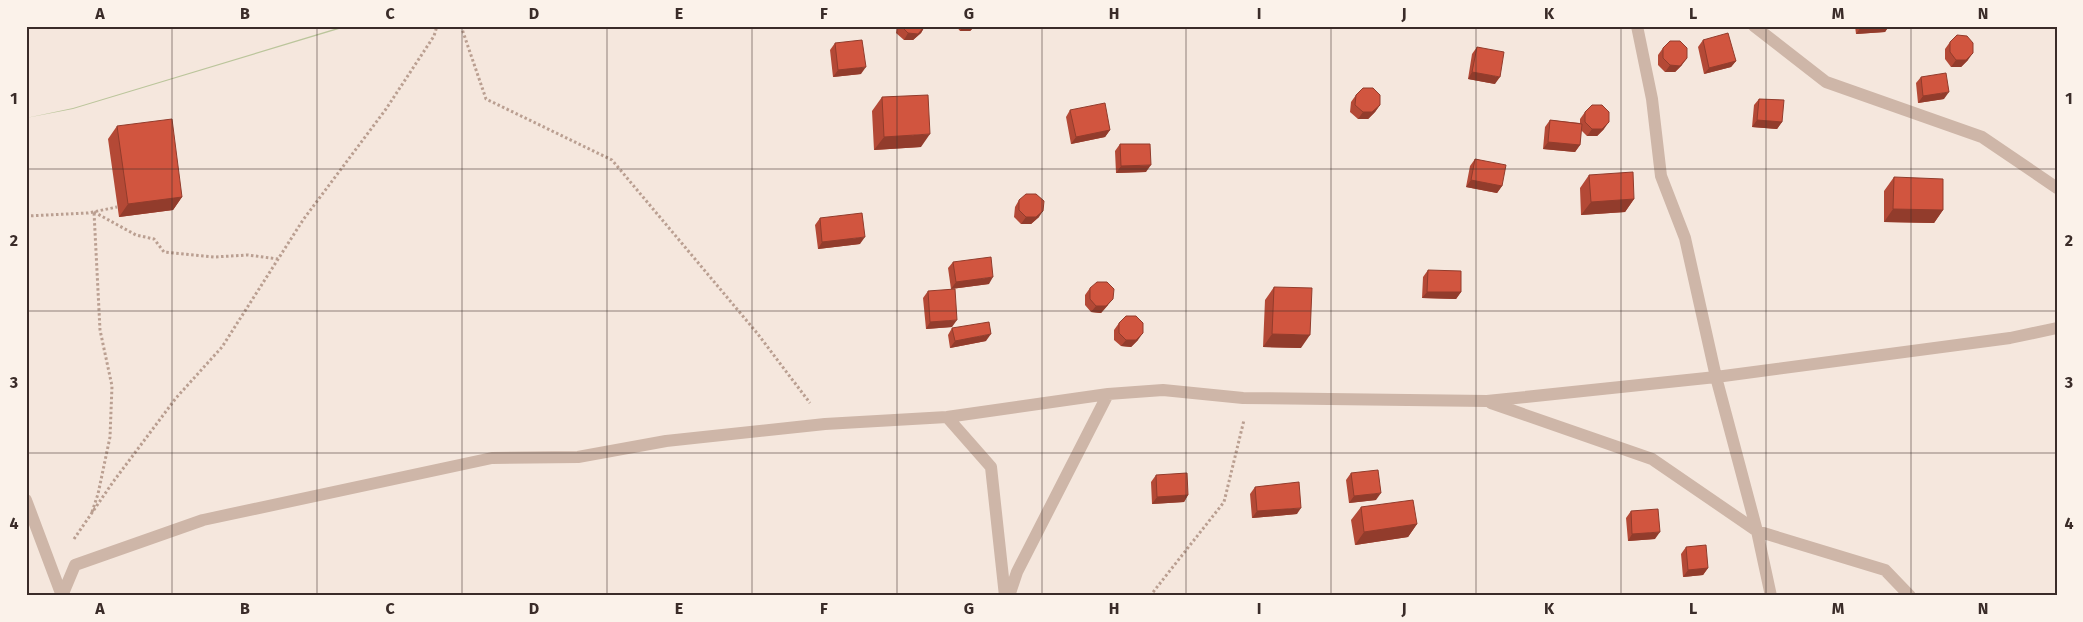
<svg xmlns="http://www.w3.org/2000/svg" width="2083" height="622" font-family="'Fira Sans',sans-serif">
<rect width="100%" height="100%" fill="#f5e7dd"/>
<path fill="#bbc59b" d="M344 26H349L73 109 26 118 73 108Z"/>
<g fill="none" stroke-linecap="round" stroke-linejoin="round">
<path stroke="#ba9f91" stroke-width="3" stroke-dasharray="2.5 2.5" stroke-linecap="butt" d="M461 26 486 99 612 160 757 333 810 403
M94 212 136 235 154 239 164 252 214 257 248 255 278 259
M26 216 88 213 117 207
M92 512 98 494 110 437 112 386 100 330 94 212
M74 539 113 482 176 398 222 347 303 220 386 109 434 36 437 26
M1150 596 1224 502 1244 420"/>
<path stroke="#ceb6a8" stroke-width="12" d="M1637 26 1652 99 1661 176 1685 238 1716 377 1757 531 1771 596
M1754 26 1826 82 1982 137 2057 188
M1491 403 1652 459 1757 531 1885 570 1910 596
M947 417 991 467 1005 596
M26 500 62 596
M62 596 75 565 203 520 492 458 578 457 666 441 825 424 947 417 1108 394 1163 390 1243 398 1487 401 1716 377 2010 338 2057 328
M1009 596 1017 572 1108 394"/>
</g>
<path fill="#b44936" d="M897 26H925L921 33 913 40H904L896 33Z
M956 26H975L970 31H960Z
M1855 26H1889L1885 32 1856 34Z
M1703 40 1736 61 1731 67 1704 74 1698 47Z
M1950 42 1968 60 1961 67H1951L1945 59V49Z
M835 43 861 74 833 77 830 50Z
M1477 47 1495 84 1468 79 1472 54Z
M1663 48 1682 65 1675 72H1665L1658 65V55Z
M1921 77 1944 99 1918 103 1916 83Z
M1356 95 1380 105 1375 112 1368 119H1358L1350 112 1351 102Z
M882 97 921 147 874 150 872 111Z
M1759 99 1782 122 1777 129 1752 127 1754 105Z
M1070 110 1110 130 1105 137 1071 144 1066 117Z
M1585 112 1604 129 1597 136H1587L1581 130 1580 145 1575 152 1543 149 1545 127 1550 120 1580 123V119Z
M117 126 182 197 173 210 119 217 108 139Z
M1120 144 1146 172 1116 173 1115 151Z
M1475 159 1502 186 1497 193 1466 187 1470 166Z
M1589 175 1634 199 1625 212 1581 215 1580 188Z
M1894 177 1943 210 1934 223 1884 222V191Z
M1019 200 1039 217 1031 224H1021L1014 217 1015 207Z
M820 218 860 244 818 249 815 225Z
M953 262 989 284 951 289 948 268Z
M1428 270 1461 292 1456 299 1422 298 1423 277Z
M1274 287 1301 348 1263 347 1265 300Z
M1090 288 1108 305 1101 313 1091 312 1085 305V295Z
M928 291 952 327 926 329 923 298Z
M1119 323 1138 340 1131 347 1121 346 1114 340V330Z
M952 328 986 341 950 348 948 335Z
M1351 473 1376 500 1349 503 1346 480Z
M1156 475 1188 495 1184 502 1152 504 1151 482Z
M1255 487 1297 514 1252 518 1250 494Z
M1361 507 1417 524 1408 537 1355 545 1351 520Z
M1631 511 1655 539 1628 541 1626 518Z
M1686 547 1708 568 1703 575 1683 577 1681 554Z"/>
<path fill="#923c2c" d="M925 26 921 33 913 40H904L908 33Z
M963 26H975L970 31H960Z
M1868 26H1889L1885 32 1856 34 1861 27Z
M1973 53 1968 60 1961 67H1951L1956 60Z
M1687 58 1682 65 1675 72H1665L1670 65Z
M1736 61 1731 67 1704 74 1709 68Z
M866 67 861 74 833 77 838 70Z
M1472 72 1500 77 1495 84 1468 79Z
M1949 92 1944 99 1918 103 1923 96Z
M1380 105 1375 112 1368 119H1358L1363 112Z
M1757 120 1782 122 1777 129 1752 127Z
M1609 122 1604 129 1597 136H1587L1592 129Z
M1110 130 1105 137 1071 144 1076 137Z
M930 134 921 147 874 150 884 137Z
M1548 142 1580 145 1575 152 1543 149Z
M1151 165 1146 172 1116 173 1121 166Z
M1471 180 1502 186 1497 193 1466 187Z
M182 197 173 210 119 217 128 204Z
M1634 199 1625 212 1581 215 1591 202Z
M1893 209 1943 210 1934 223 1884 222Z
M1043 211 1039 217 1031 224H1021L1026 217Z
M865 237 860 244 818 249 822 242Z
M993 277 989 284 951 289 956 282Z
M1427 292H1461L1456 299 1422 298Z
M1113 299 1108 305 1101 313 1091 312 1096 306Z
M957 320 952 327 926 329 930 322Z
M1143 333 1138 340 1131 347 1121 346 1126 340Z
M991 334 986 341 950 348 955 341Z
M1272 334 1310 335 1301 348 1263 347Z
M1381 493 1376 500 1349 503 1354 496Z
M1188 495 1184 502 1152 504 1157 497Z
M1301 508 1297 514 1252 518 1257 511Z
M1417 524 1408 537 1355 545 1364 532Z
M1660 532 1655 539 1628 541 1632 534Z
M1708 568 1703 575 1683 577 1688 570Z"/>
<path fill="#d1553f" stroke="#923c2c" d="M901 26H925L918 34 908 33Z
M1728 33 1736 61 1709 68 1703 40Z
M1957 35 1967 36 1973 43V53L1966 60H1956L1950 52V42Z
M862 40 866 67 838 70 835 43Z
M1670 41H1680L1687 48V58L1680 66 1670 65 1663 58V48Z
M1477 47 1504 52 1500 77 1472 72Z
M1946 73 1949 92 1923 96 1921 77Z
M1363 88H1373L1380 95V105L1372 112H1363L1355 105 1356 95Z
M928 95 930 134 884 137 882 97Z
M1759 99 1784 100 1782 122 1757 120Z
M1105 103 1110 130 1076 137 1070 110Z
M1592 105H1602L1609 112V122L1602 129H1592L1585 122V112Z
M172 119 182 197 128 204 117 126Z
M1550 120 1582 124 1580 145 1548 142Z
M1120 144H1150L1151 165 1121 166Z
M1475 159 1506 165 1502 186 1471 180Z
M1633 172 1634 199 1591 202 1589 175Z
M1894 177 1943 179V210L1893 209Z
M1026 194H1036L1044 201 1043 211 1036 217H1026L1019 210V200Z
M862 213 865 237 822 242 820 218Z
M991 257 993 277 956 282 953 262Z
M1428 270 1461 271V292H1427Z
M1097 282H1107L1114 289 1113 299 1106 306H1096L1090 299V288Z
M1274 287 1312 288 1310 335 1272 334Z
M955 289 957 320 930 322 928 291Z
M1126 316H1136L1143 323V333L1136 340H1126L1119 333V323Z
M989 322 991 334 955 341 952 328Z
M1378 470 1381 493 1354 496 1351 473Z
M1187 473 1188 495 1157 497 1156 475Z
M1299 482 1301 508 1257 511 1255 487Z
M1413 500 1417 524 1364 532 1361 507Z
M1658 509 1660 532 1632 534 1631 511Z
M1706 545 1708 568 1688 570 1686 547Z"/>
<path fill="none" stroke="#3a2c29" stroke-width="1" stroke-opacity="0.55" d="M172 26V596M317 26V596M462 26V596M607 26V596M752 26V596M897 26V596M1042 26V596M1186 26V596M1331 26V596M1476 26V596M1621 26V596M1766 26V596M1911 26V596M26 169H2057M26 311H2057M26 453H2057"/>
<rect width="2083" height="622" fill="none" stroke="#fbf2ea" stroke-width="55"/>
<rect x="28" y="28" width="2028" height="566" fill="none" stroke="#3a2c29" stroke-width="2"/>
<g font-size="16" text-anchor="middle" font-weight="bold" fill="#3a2c29">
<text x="100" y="19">A</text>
<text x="245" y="19">B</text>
<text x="390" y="19">C</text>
<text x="534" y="19">D</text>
<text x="679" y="19">E</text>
<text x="824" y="19">F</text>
<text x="969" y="19">G</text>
<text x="1114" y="19">H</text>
<text x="1259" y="19">I</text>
<text x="1404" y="19">J</text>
<text x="1549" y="19">K</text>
<text x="1693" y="19">L</text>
<text x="1838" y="19">M</text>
<text x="1983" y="19">N</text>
<text x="14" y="104">1</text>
<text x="2069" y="104">1</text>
<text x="14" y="246">2</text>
<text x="2069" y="246">2</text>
<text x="14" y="388">3</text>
<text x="2069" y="388">3</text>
<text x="14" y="529">4</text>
<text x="2069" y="529">4</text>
<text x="100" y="614">A</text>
<text x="245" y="614">B</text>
<text x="390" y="614">C</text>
<text x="534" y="614">D</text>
<text x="679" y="614">E</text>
<text x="824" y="614">F</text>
<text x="969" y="614">G</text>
<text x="1114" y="614">H</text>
<text x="1259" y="614">I</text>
<text x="1404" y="614">J</text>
<text x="1549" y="614">K</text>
<text x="1693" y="614">L</text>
<text x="1838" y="614">M</text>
<text x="1983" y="614">N</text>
</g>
</svg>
